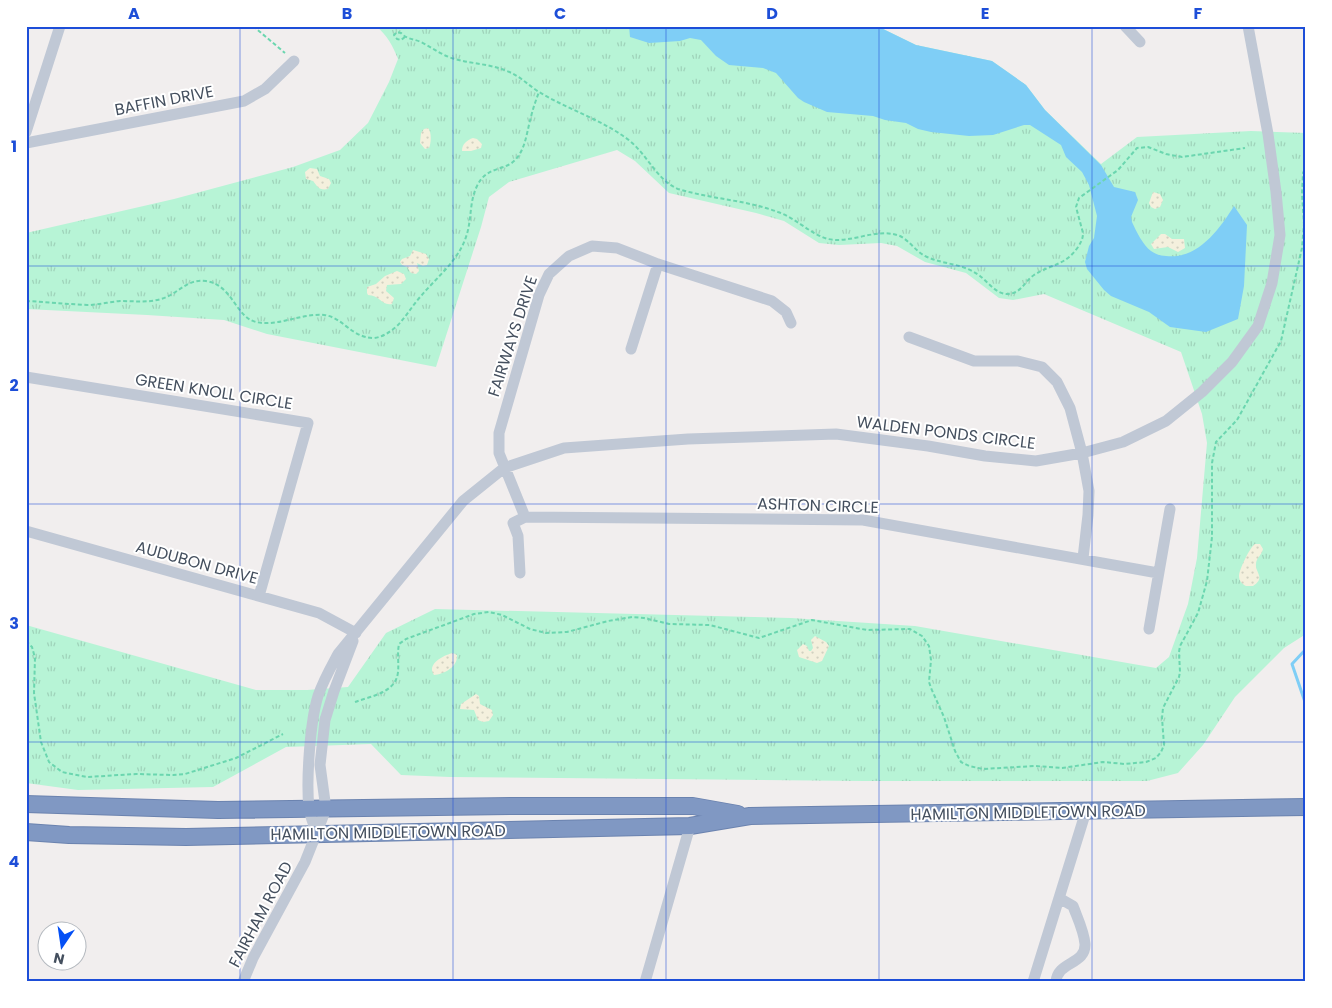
<svg xmlns="http://www.w3.org/2000/svg" width="1332" height="1008" font-family="Poppins,sans-serif">
<defs>
<pattern id="grass-tufts" width="24" height="20" patternUnits="userSpaceOnUse" patternTransform="scale(1.25)"><rect width="24" height="20" fill="#b7f4d6"/><path d="M3 7l-1-3M5 7V3M7 7l1-3M15 17l-1-3M17 17v-4M19 17l1-3" fill="none" stroke="#9fd3ba"/></pattern>
<pattern id="sand-dots" width="8" height="8" patternUnits="userSpaceOnUse" patternTransform="scale(1.25)"><rect width="8" height="8" fill="#f4f0dd"/><path d="M2 2h.1M6 6h.1" fill="none" stroke="#d2d0c0" stroke-width="1.8" stroke-linecap="round"/></pattern>
</defs>
<rect width="100%" height="100%" fill="#f1eeee"/>
<path fill="url(#grass-tufts)" d="M376 26H877L916 45 992 61 1026 85 1045 110 1101 164 1137 137 1251 131 1306 133V634L1284 648 1235 697 1203 745 1178 773 1147 781H864L450 777 401 775 371 744 286 747 213 787 78 790 26 783V625L256 690H307L348 687 386 633 435 609 791 618 915 626 1156 668 1169 657 1188 604 1197 558 1207 443 1202 414 1181 352 1044 294 1013 300 999 298 966 273 925 262 897 246 881 243 839 245 819 243 784 221 756 213 669 193 635 161 617 150 509 182 489 197 481 227 436 367 267 334 224 320 147 315 26 309V233L174 199 293 167 340 150 368 123 389 82 398 59C393 46 387 35 376 26Z"/>
<path fill="url(#sand-dots)" d="M428 128C432 132 431 144 429 148L425 149 420 143 421 133 424 129Z
M473 138 477 139 482 144 481 148 471 151H462C462 144 467 140 473 138Z
M310 168 317 169 320 176 329 179 331 183 328 189C319 191 317 186 313 181L306 179 305 172Z
M1153 192 1160 194 1163 200 1160 207 1155 209 1151 207 1149 203Z
M1161 234H1165L1172 239H1184L1185 248 1178 252 1168 247 1154 249 1151 244Z
M413 250 426 254 429 259 427 265 423 266 417 263 419 271 416 274 411 273 407 267 402 265 400 262 402 259 410 256Z
M397 271 404 274 406 279 401 284 387 285 386 291 394 298 392 304C381 306 380 295 368 295L367 293V287L376 284 385 276Z
M1255 544H1260L1263 549C1262 555 1256 558 1256 564 1255 573 1266 577 1253 586H1246C1242 584 1239 581 1239 576 1239 570 1250 547 1255 544Z
M815 636 826 642 829 646 822 661 817 663 799 657 797 650 803 644 807 646 809 651H811L813 648 811 640Z
M453 653 457 655C458 667 444 674 434 675 426 664 444 655 453 653Z
M476 694 479 696 480 704 492 710 493 715 489 721 483 722 478 720 474 710 460 709 461 704Z"/>
<path fill="#7fcef6" d="M629 26H877L916 45 992 61 1026 85 1045 110 1101 165 1114 187 1135 192 1138 200 1131 217 1132 222C1136 231 1143 245 1151 251 1155 254 1161 256 1166 256 1197 260 1219 230 1234 206L1247 225 1244 286 1238 319 1206 332 1170 327 1149 312 1111 296 1104 290 1087 269 1085 262 1089 246 1094 238 1097 216 1089 185 1082 172 1066 157 1061 145 1030 125H1024L993 135 969 136 931 132 918 129 906 123 885 120 873 116 827 112 804 102 798 98 776 73 763 68 729 65 716 56 701 40 690 38 680 41 649 43 630 37Z"/>
<g fill="none" stroke-linecap="round" stroke-linejoin="round">
<path stroke="#7fcef6" stroke-width="3" d="M1306 649 1292 664 1306 705"/>
<defs>
<path id="highway" d="M26 804 218 810 513 806H693L738 814
M26 832 69 835 186 837 690 826 750 816 1306 807"/>
</defs>
<use href="#highway" stroke="#6b83af" stroke-width="18"/>
<path stroke="#6bd6af" stroke-width="2" stroke-dasharray="4 2.5" stroke-linecap="butt" d="M253 26 285 53
M405 37 401 40 397 39 394 35 397 32 401 33C406 39 414 39 421 42 433 48 443 56 455 59 473 64 490 64 507 71 520 76 528 85 539 92 569 110 603 120 630 141 648 156 657 180 678 189 711 199 746 200 778 212 796 218 810 234 828 239 851 244 877 227 900 236 910 241 916 252 927 257 945 265 963 263 980 276 988 282 996 294 1007 294 1021 294 1024 282 1034 275 1051 264 1065 266 1078 247 1081 242 1083 239 1083 233L1076 207 1079 198 1118 170 1137 148 1148 147 1166 154 1182 157 1245 148
M26 301C46 302 66 304 87 305 98 305 109 302 120 301 134 301 148 303 161 299 177 295 187 278 206 281 233 285 235 317 256 322 278 327 301 313 324 315 343 317 351 338 374 338 383 337 390 332 397 326 406 317 412 306 421 296 436 278 458 261 466 237 472 220 469 202 477 186 487 165 505 172 516 159 526 148 527 130 531 117 533 108 536 100 539 92
M26 641 32 647 35 658 34 693 41 742 49 762 62 772 87 777 136 774 173 775 185 774 236 758 283 734
M355 702C371 696 396 693 398 672 399 663 397 654 399 644L406 639 474 614 489 612 502 615 530 629 546 633 567 632 608 621 632 617 644 618 669 624 710 625 759 638 812 620 867 630 910 629 922 636 929 646 931 660 929 682 931 688 944 717 955 751 961 762 969 766 983 769 1035 766 1062 768 1103 762 1125 764 1146 762 1156 758 1161 752 1164 745 1162 718 1163 708 1179 677 1180 672 1179 652 1180 646 1198 613 1207 581 1212 537V463L1216 442 1237 420 1281 341 1302 248 1304 224 1302 194 1303 173 1306 167"/>
<path stroke="#c0c8d5" stroke-width="11" d="M1125 26 1140 42
M26 132 60 26
M26 143 244 101 265 89 294 61
M791 323 786 312 772 301 658 264 617 248 592 246 569 256 549 274 539 295 499 433V453L525 517 863 520 1158 573
M909 337 974 361H1018L1042 367 1057 382 1070 408 1082 453 1089 491 1088 515 1083 558
M631 349 658 264
M26 377 308 423 259 596
M26 531 319 613 356 633
M520 573 518 536 513 523 525 517
M1149 629 1170 509
M317 834C314 825 310 816 309 808 306 781 310 722 318 696 323 681 331 667 338 654L463 501 504 468 564 448 688 439 836 434 928 446 985 456 1036 461 1082 453 1123 442 1166 421 1202 392 1232 362 1258 326 1272 283 1280 235 1276 192 1268 134 1248 26
M243 982 253 958 305 862 326 809 320 765 325 720 334 691 353 641
M645 982 690 826
M1033 982 1086 811
M1056 982C1057 961 1086 965 1085 944 1084 931 1077 917 1073 906L1059 898"/>
<use href="#highway" stroke="#8098c3" stroke-width="16"/>
</g>
<path fill="none" stroke="#1d4ed8" stroke-width="1" stroke-opacity="0.55" d="M240 26V982M453 26V982M666 26V982M879 26V982M1092 26V982M26 266H1306M26 504H1306M26 742H1306"/>
<g text-anchor="middle" stroke-width="4" stroke-linejoin="round" paint-order="stroke">
<g font-size="16" fill="#444f5e" stroke="#fff">
<text transform="translate(164 100) rotate(-11)" y="6">BAFFIN DRIVE</text>
<text transform="translate(512 336) rotate(-72)" y="6">FAIRWAYS DRIVE</text>
<text transform="translate(214 391) rotate(9)" y="6">GREEN KNOLL CIRCLE</text>
<text transform="translate(946 432) rotate(7)" y="6">WALDEN PONDS CIRCLE</text>
<text transform="translate(818 505) rotate(2)" y="6">ASHTON CIRCLE</text>
<text transform="translate(197 562) rotate(15)" y="6">AUDUBON DRIVE</text>
<text transform="translate(1028 812) rotate(-1)" y="6">HAMILTON MIDDLETOWN ROAD</text>
<text transform="translate(388 832) rotate(-1)" y="6">HAMILTON MIDDLETOWN ROAD</text>
<text transform="translate(260 914) rotate(-62)" y="6">FAIRHAM ROAD</text>
</g>
</g>
<rect width="1332" height="1008" fill="none" stroke="#ffffff" stroke-width="55"/>
<g transform="translate(62 946) rotate(193)"><circle r="24" fill="#ffffff" stroke="#b4b9bf"/>
<path d="M0-4L9 19L0 12L-9 19Z" fill="#044ff5"/>
<text y="-8" font-size="14" font-weight="bold" text-anchor="middle" fill="#444f5e">N</text>
</g>
<rect x="28" y="28" width="1276" height="952" fill="none" stroke="#1d4ed8" stroke-width="2"/>
<g font-size="16" text-anchor="middle" font-weight="bold" fill="#1d4ed8">
<text x="134" y="19">A</text>
<text x="347" y="19">B</text>
<text x="560" y="19">C</text>
<text x="772" y="19">D</text>
<text x="985" y="19">E</text>
<text x="1198" y="19">F</text>
<text x="14" y="152">1</text>
<text x="14" y="391">2</text>
<text x="14" y="629">3</text>
<text x="14" y="867">4</text>
</g>
</svg>
